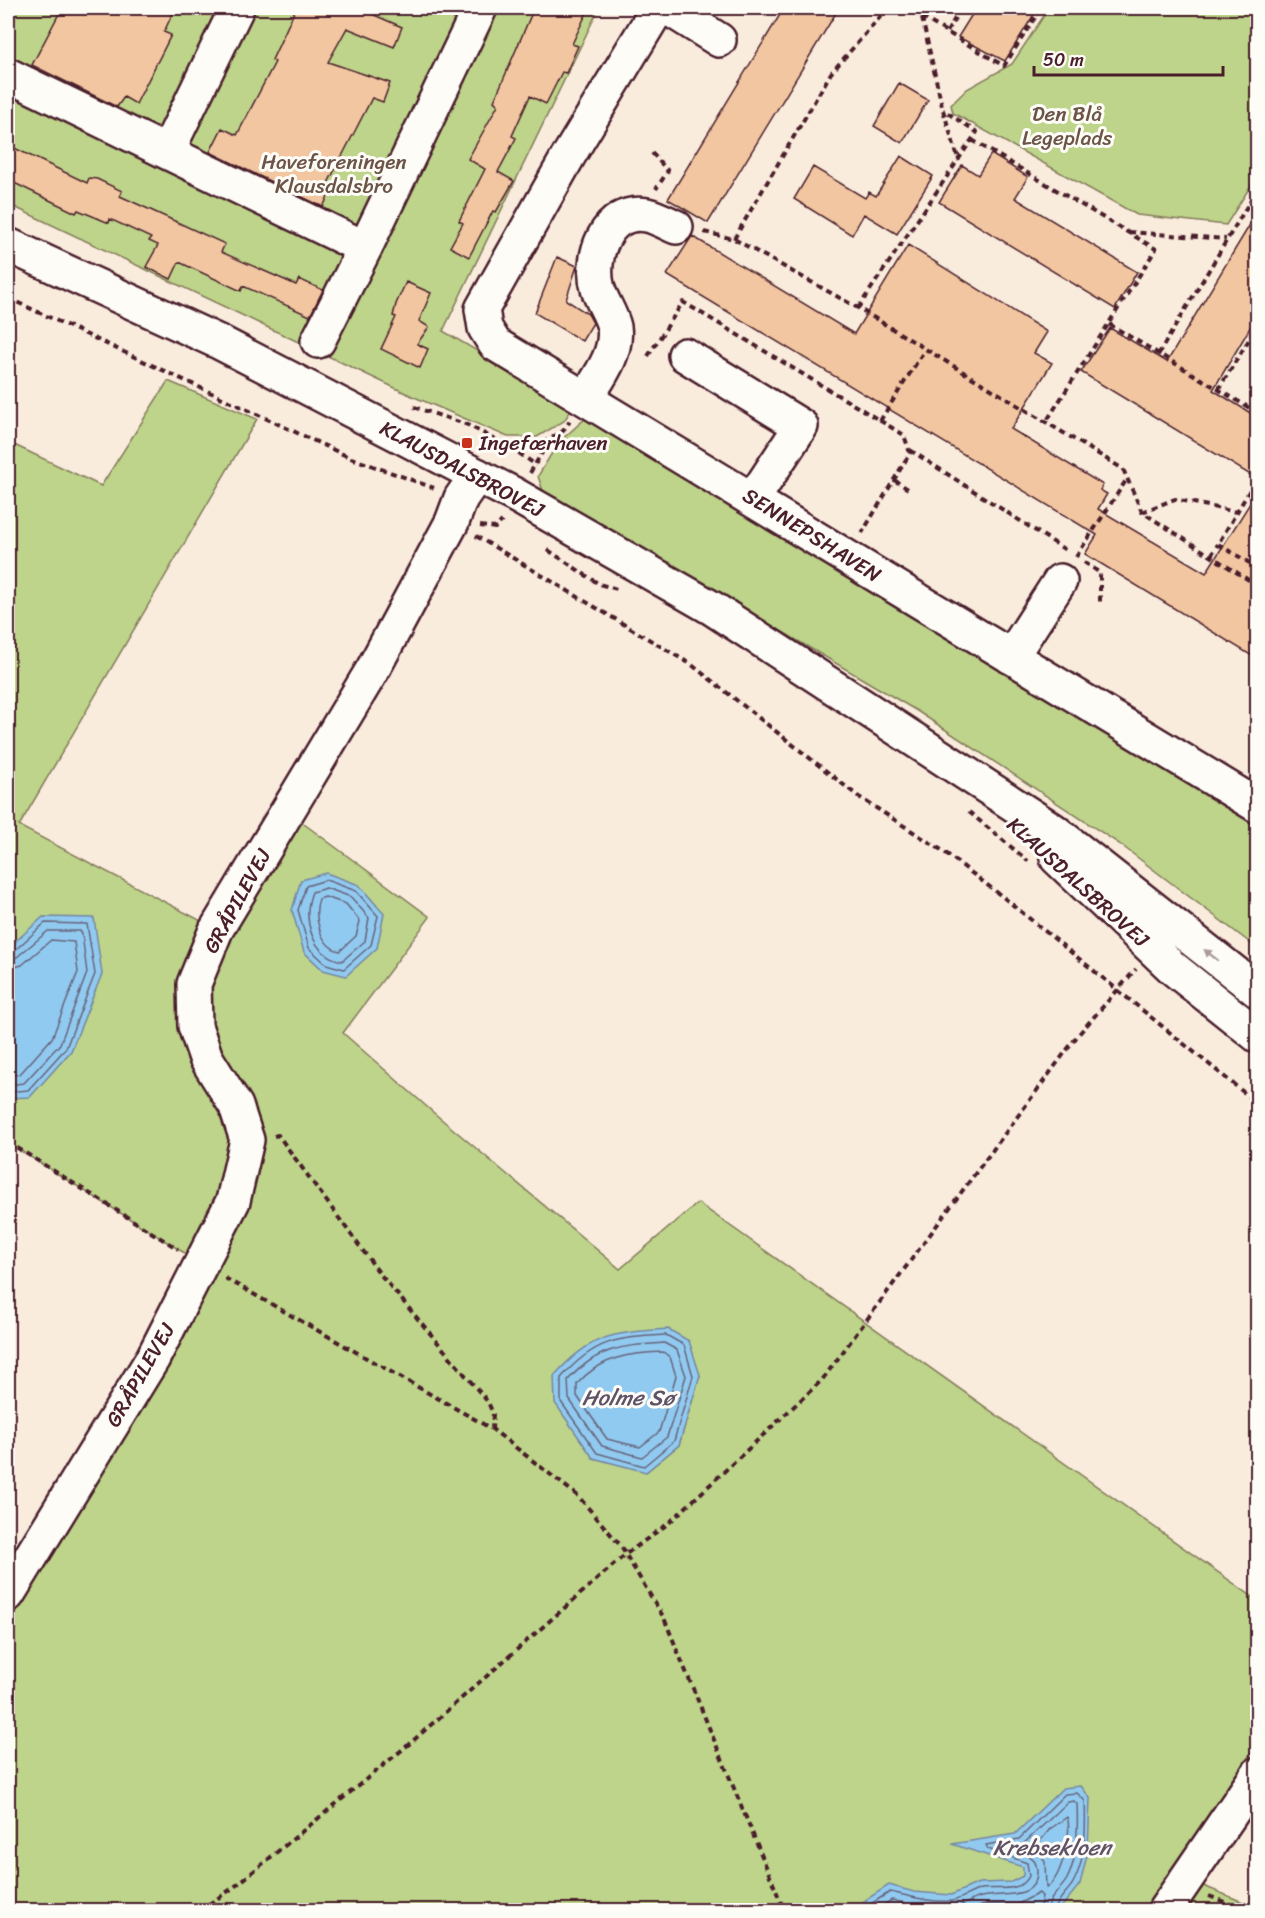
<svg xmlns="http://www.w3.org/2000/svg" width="1265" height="1918" font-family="Sriracha,sans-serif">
<rect width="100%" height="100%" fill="#f9ecdd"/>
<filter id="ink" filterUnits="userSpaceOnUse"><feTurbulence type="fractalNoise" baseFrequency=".0167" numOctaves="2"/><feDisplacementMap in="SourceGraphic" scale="12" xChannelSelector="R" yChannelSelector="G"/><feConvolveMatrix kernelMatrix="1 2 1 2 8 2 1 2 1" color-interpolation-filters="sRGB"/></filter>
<g filter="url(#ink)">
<path fill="#bdd48a" stroke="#847a5a" stroke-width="1.5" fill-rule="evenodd" d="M8 8H599L443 331 573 407 564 421 537 437H508L412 396 8 204Z
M1049 8H1257V176L1226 225 1137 215 953 113 951 105 967 89 1012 64Z
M168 381 257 419 19 826 213 927 184 985 237 1142 199 1262 8 1143V442L101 486Z
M588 416 1257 825V948L1121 845 917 711 543 491 538 476 558 443Z
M300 821 430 917 343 1033 434 1113 620 1269 698 1203 1257 1600V1744L1144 1910H8V1609L251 1173 217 1059 204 985 225 924ZM700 1375 679 1445 646 1472Z
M1201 1885 1258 1908 1257 1910H1181Z"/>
<path fill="#91caf0" stroke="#7586a1" stroke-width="1.5" d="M326 873 359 885 384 914 377 948 346 976 323 970 304 952 292 910 301 880Z
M43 917 94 918 102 974 71 1051 30 1097 8 1098V948Z
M668 1329 689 1341 700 1375 679 1445 646 1472 593 1458 555 1403 554 1376C592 1333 613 1333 668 1329Z
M1081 1786 1090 1798 1088 1851 1080 1884 1059 1910H858L864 1901 889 1885 914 1892 951 1895 979 1883 1011 1882 1023 1876V1867L952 1844 1015 1834 1063 1788Z"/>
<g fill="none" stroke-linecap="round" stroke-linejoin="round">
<path stroke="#66637a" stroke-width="1.5" d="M326 880 356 891 378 916 371 945 344 969 326 964 309 948 298 910 306 886Z
M326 888 351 897 369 918 365 941 342 961C311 955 302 918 312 892Z
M325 897 346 904 360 921 356 936 340 951C320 947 313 916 319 899Z
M8 952 14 951 45 923 87 924 95 974 66 1048 28 1090 8 1092
M8 960 17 957 48 931H80L82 934 87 973 60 1044 24 1083 8 1085
M8 969 22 965 51 940 74 942 78 972 52 1038 20 1074 8 1076
M666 1335 684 1345 693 1376 674 1441 644 1466 597 1453 561 1402V1378C595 1339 617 1338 666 1335Z
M664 1343 677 1350 686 1376 667 1437 642 1457 602 1446 569 1399 568 1380C598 1347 622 1346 664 1343Z
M663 1352 670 1357 676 1376 659 1432 640 1447 607 1439 577 1396V1384C601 1357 629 1353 663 1352Z
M1067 1817C1073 1832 1061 1880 1046 1888L1045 1862 1036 1846 1050 1829Z
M865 1910 869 1905 890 1892C910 1896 930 1903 951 1901 962 1900 971 1891 982 1889 996 1887 1022 1893 1029 1876L1027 1863 988 1849 986 1845 1019 1839 1065 1794 1077 1793 1085 1801C1086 1826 1086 1860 1073 1883 1068 1892 1057 1899 1055 1910
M874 1910 892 1900C911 1905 931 1909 951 1908 962 1908 971 1899 981 1897 1000 1892 1037 1902 1037 1871 1036 1859 1031 1855 1020 1852L1019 1848 1068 1802 1074 1801 1077 1804C1078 1826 1078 1858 1067 1879 1061 1890 1048 1897 1048 1910
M972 1910 984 1905 1018 1904 1039 1893 1042 1896 1039 1910"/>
</g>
<path fill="#f1c6a1" stroke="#4a1f2b" stroke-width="1.5" d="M62 8H175L164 32 171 35 136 104 124 97 117 107 32 65Z
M296 8H358L402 27 394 47 347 28 328 62 390 83 383 102 372 98 356 129 326 187 331 190 323 207 210 152 222 128 237 135 275 62 272 60Z
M534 8H589L572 44 578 46 566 73 562 72 546 104 530 96 512 136 516 138 498 172 514 181 496 212 493 211 469 257 450 247 463 223 459 221 485 169 468 159 498 105 494 101Z
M784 8H839L708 223 668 199Z
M976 8H1038L1005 61 958 37Z
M899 83 928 100 902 143 874 126Z
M8 145 87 183 89 178 97 179 122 191 120 196 225 244 221 252 296 285 299 279 323 290 310 316 243 286 241 291 179 262 171 279 146 267 158 245 149 241 151 238 110 219 109 223 78 210 76 213 8 180Z
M991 154 1028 177 1015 198 1137 272 1115 309 939 202 962 165 978 175Z
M901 156 933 176 897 234 864 214 852 235 794 199 813 167 865 198 869 192 876 196Z
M1257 213V316L1213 390 1257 417V479L1081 372 1110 328 1167 362Z
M692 236 854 334 908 245 1047 332 1034 353 1052 363 1011 429 1103 485 1100 490 1107 494 1098 509 1206 573 1257 492V659L1085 554 1097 535 667 275Z
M557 257 577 266 566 300 588 314 593 323 582 341 535 313Z
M406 282 431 293 419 321 429 327 417 344 428 349 420 368 381 349 396 317 393 316 396 304Z"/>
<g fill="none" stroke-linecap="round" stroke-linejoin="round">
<defs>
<path id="minor" d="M658 8 569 155 482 309 485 328 495 344 1258 806
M668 8 719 40
M8 75 365 248 480 8
M167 152 237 8
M8 245 221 343 515 495 712 608 1053 830 1258 991
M318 341 365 248
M685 355 801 426 753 499
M586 398C599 377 618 353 614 327 611 314 602 302 598 289 589 258 606 207 647 215 656 217 667 223 676 227
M1011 657 1060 581
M1057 858 1174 969 1258 1036
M8 1594 153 1358 233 1201 247 1140 236 1106 206 1058 195 1026 194 984 216 930 373 669 452 522 461 498 477 475
M1165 1910 1258 1774"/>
</defs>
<use href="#minor" stroke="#4a1f2b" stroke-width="38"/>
<path stroke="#4a1f2b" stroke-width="4" stroke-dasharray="6 4.5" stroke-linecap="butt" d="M906 8 913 12 922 8
M913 12 1004 66 1041 8
M922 18 943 110 959 161
M947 32 961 8
M972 140 1156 249 1046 422
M652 153 668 171 656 189
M704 232 734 239 858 308 1123 469 1142 512 1258 586
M1129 232 1226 239
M734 239 831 73 888 8
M8 298 351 458 434 488
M858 308 977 132 943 110
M1109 324 1258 413
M1158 355 1258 188
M648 356 683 302 904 435 910 453 862 533
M1218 390 1258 325
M414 407 468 425 509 447 532 446 550 439
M880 421 924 351
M510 447 536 465
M910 450 1067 551
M530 473 550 439 563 431 570 421
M894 480 908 489
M1251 488 1258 481
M1258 492 1251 488 1218 544 1258 568
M1142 512 1175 499 1236 512
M480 526 495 528 502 521
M476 536 692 665 859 797 943 851 1003 897 1258 1104
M548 550 599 584 617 589
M1211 556 1218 544
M1076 557 1127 479
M1084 562 1100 573V605
M969 812 1028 861
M274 1136 278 1135 380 1274 488 1402 493 1414 492 1429
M8 1142 178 1249
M225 1278 492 1429 578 1496 620 1545 664 1618 784 1910
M1209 1896 1245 1910
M200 1910 233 1888 408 1745 626 1554 669 1523 822 1380 1078 1035 1136 969"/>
<use href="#minor" stroke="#fdfcf7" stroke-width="33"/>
</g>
<defs><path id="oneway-solid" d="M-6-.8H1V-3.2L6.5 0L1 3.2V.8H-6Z" transform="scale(1.5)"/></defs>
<use fill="#ac999b" href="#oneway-solid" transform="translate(1211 955) rotate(-142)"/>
</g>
<rect fill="#c8321e" stroke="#fdfcf7" stroke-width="2" x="461" y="437" width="12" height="12" rx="3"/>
<g text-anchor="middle" stroke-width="6" stroke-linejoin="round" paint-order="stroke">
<g font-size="21" fill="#6c5548" stroke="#fdfcf7">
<text x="1067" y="121">Den Blå<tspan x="1067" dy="24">Legeplads</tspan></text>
<text x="334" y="169">Haveforeningen<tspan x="334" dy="24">Klausdalsbro</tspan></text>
</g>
<g font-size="21" fill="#4a1f2b" stroke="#fdfcf7" text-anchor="start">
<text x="479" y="450">Ingefærhaven</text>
</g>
<g font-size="21" fill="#4a1f2b" stroke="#fdfcf7">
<text transform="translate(462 469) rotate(28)" y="7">KLAUSDALSBROVEJ</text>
<text transform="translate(812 535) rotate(32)" y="7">SENNEPSHAVEN</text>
<text transform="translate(1078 882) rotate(42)" y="7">KLAUSDALSBROVEJ</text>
<text transform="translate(237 901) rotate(-61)" y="7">GRÅPILEVEJ</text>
<text transform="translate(140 1375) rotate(-60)" y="7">GRÅPILEVEJ</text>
</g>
<g font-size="22" font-style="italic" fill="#5f5266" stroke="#fdfcf7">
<text x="628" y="1405">Holme Sø</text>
<text x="1052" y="1855">Krebsekloen</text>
</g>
</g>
<rect width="1265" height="1918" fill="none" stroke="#fdfcf7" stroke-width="30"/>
<rect x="15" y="15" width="1235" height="1888" fill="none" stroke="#4a1f2b" stroke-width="2" filter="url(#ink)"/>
<path d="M1034 66v9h189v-9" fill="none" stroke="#4a1f2b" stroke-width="3"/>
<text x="1043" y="66" font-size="18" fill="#4a1f2b" stroke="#fdfcf7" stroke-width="4.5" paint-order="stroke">50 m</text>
</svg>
